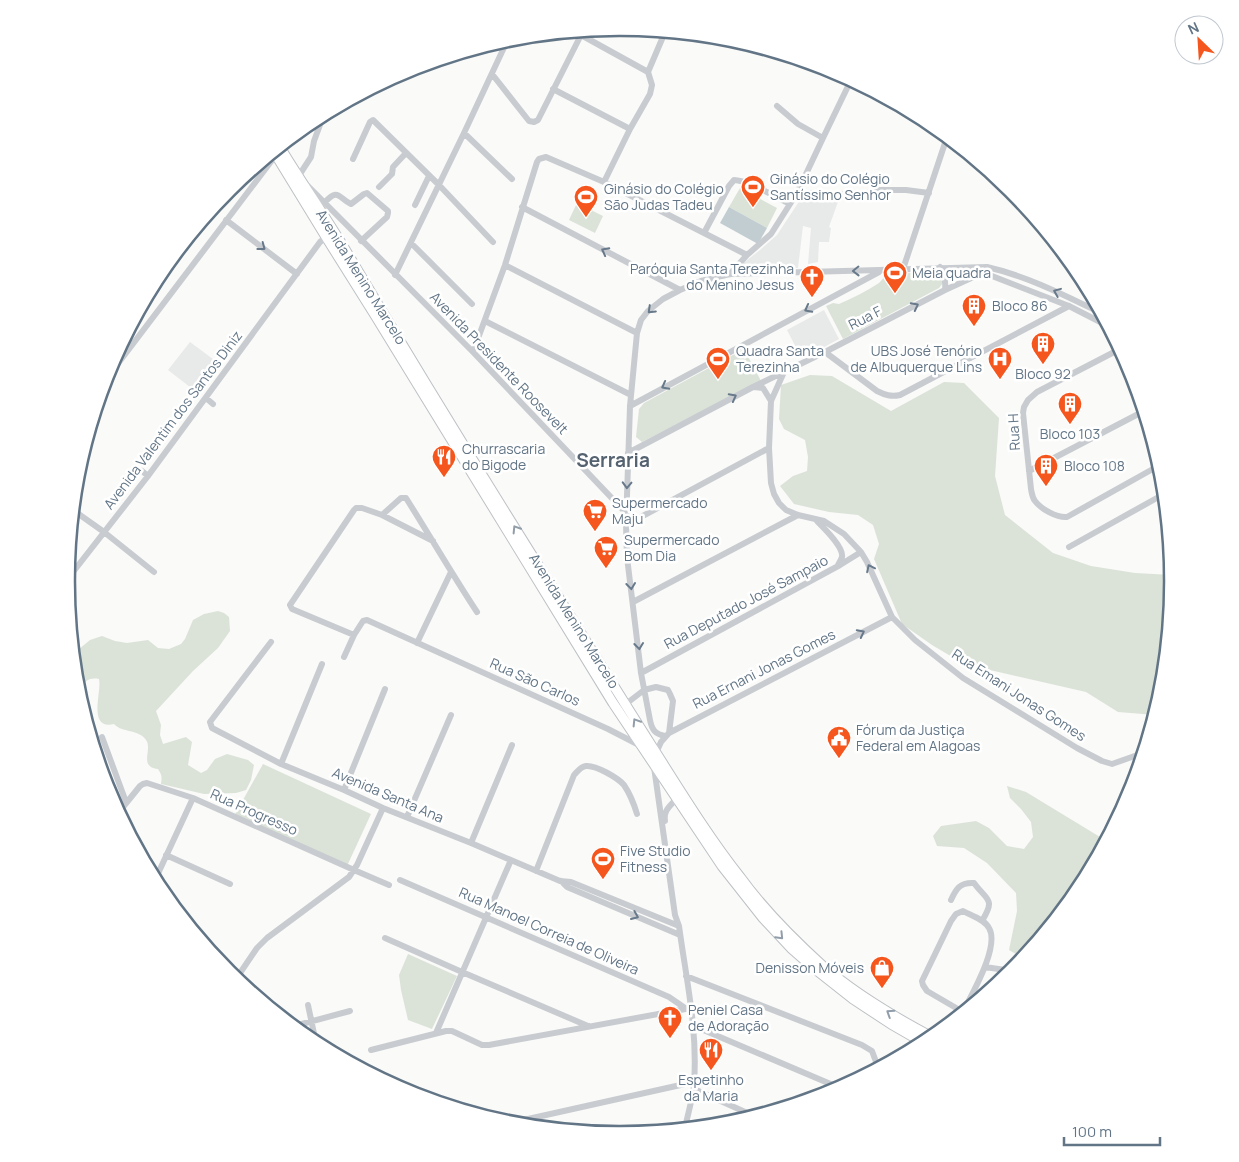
<svg xmlns="http://www.w3.org/2000/svg" width="1239" height="1162" font-family="Manrope,sans-serif">
<rect width="100%" height="100%" fill="#fafaf8"/>
<path fill="#e8e9e9" d="M802 197 839 199 829 227 831 228 829 242H819L818 262 808 264 811 228 803 226 798 268H742V264L760 250 777 235Z
M824 310 839 339 802 359 787 330Z
M190 342 221 365 199 394 168 370Z"/>
<path fill="#dbe3d8" d="M740 188 777 208 767 228 729 207Z
M577 203 603 216 595 233 569 220Z
M935 272 941 276 943 283 939 288 843 339 826 306 833 303 839 304C853 298 867 291 879 283 882 280 884 277 887 274Z
M744 349 761 381 642 442 636 437 639 409 644 403Z
M810 375 832 376 891 411 944 382 964 383 999 418 995 476 1005 515 1053 553 1091 566 1135 573 1172 575 1173 581 1162 689 1155 715 1118 712 1086 692 964 664 932 645 902 624 874 559 879 544 873 525 858 515 829 512 794 504 780 486 793 476 807 471 808 457 805 440 784 429 779 419 781 385Z
M218 611 224 613 229 617 230 631 218 648 193 671 156 711 161 725 160 735 163 744 186 737 192 742 188 765 201 773 207 770 215 759 227 754 248 760 254 765 251 780 246 790 236 793 204 794 161 784C162 777 162 775 158 769 138 767 153 749 146 740 139 729 122 733 114 724 87 730 102 692 99 679 88 677 85 682 77 690L73 654 90 640 102 636 115 641 127 643 148 640 158 648 169 649 181 644 185 639 193 620 204 614Z
M263 764 371 814 347 866 233 818Z
M1007 786 1026 792 1105 840 1080 889 1023 958 1009 950 1017 911 1016 893 987 863 964 848 937 846 933 836 941 826 976 821 989 828 1007 846 1024 849 1033 837 1031 822 1021 809 1010 798Z
M408 954 457 976 432 1029 408 1020 401 990 399 975Z"/>
<path fill="#c2cdd2" d="M729 207 767 228 758 244 720 223Z"/>
<g fill="none" stroke-linecap="round" stroke-linejoin="round">
<defs>
<path id="major" d="M280 147C301 182 325 216 346 251 415 367 485 481 557 595 591 649 624 703 658 756 684 797 710 839 740 877 764 910 794 940 824 967 857 995 894 1017 932 1037
M274 152 326 237 375 315 613 703 722 866 763 918 791 948 815 969 853 999 891 1024 924 1043"/>
</defs>
<use href="#major" stroke="#bdc1c5" stroke-width="11"/>
<path stroke="#c8ccd0" stroke-width="6" d="M581 35 648 72
M492 74 529 121 534 122 538 120 583 31
M553 89 630 129
M777 106 798 124 823 138
M464 133 512 179
M353 159 370 122 373 120 439 185 493 242
M298 177 311 157 314 141 324 114
M604 182 630 129 650 94 652 85 648 72 665 32
M308 186 473 352 626 513
M379 187 392 174 393 167 406 153
M797 193 854 195 868 193 879 190H906L929 193
M324 203C339 187 338 198 351 204L364 194 367 193 388 211V213L387 217 361 241
M415 205 429 176
M522 207 680 290
M226 220 297 274
M704 233 729 186 734 180C748 180 777 198 790 204
M411 243 472 304
M505 265 637 333
M940 267C945 275 946 281 945 290
M903 269 947 137
M730 274 747 255 771 234 790 204 797 193 823 138 851 80
M395 275 464 133 508 39
M485 321 631 395
M1120 349 1037 392 1028 400 1024 407 1023 413 1031 489C1032 494 1032 497 1035 501 1041 509 1057 518 1067 517L1160 465
M473 352 505 265 537 162 539 159 546 157 604 182 747 255
M825 352 877 391C885 395 891 397 900 395L1069 306
M784 372 771 401 769 448 771 483 774 494 779 503 786 510 798 515 824 521 844 534 861 552 867 562 892 617 915 640 963 678 1077 748 1102 761 1112 764 1143 753
M104 382 276 155
M754 387 763 388 771 401
M206 398 213 404
M630 406 879 272
M628 453 753 387 825 352 945 290 980 274 992 276 1069 306 1108 326
M142 471 148 476
M1029 471 1144 411
M73 510 104 532 154 572
M382 515 401 498H406C430 536 452 574 477 612
M816 520C823 527 844 547 842 557 841 560 839 563 838 565
M626 525 769 448
M1069 547 1164 494
M66 581 148 476 320 242 328 236
M633 602 798 515
M354 635 292 609 290 605 354 510 356 508H362L382 515 433 541
M271 642 210 722 212 728 281 764 344 790 383 808 471 843 560 881 571 882 679 926
M417 643 451 572
M344 657 354 635 363 621 367 620 608 729 641 746
M641 673 840 565 861 552
M622 707 644 690 656 687 668 690 670 694 673 701 669 733
M665 736C655 734 652 730 650 720L641 673 627 557 626 525 630 406 637 333 641 320 648 311 663 299 680 290 701 281 730 274 987 267C1027 276 1064 295 1101 313
M102 737 126 802
M656 753 661 742 669 733 892 617
M281 764 322 664
M654 767 675 915 679 926C686 978 698 1030 694 1083 693 1098 688 1113 685 1128
M344 790 385 689
M119 812 140 786 143 784 147 783 193 798 354 870 389 885
M407 817 451 715
M665 821C663 809 672 805 679 796
M471 843 512 745
M166 855 230 884
M536 871 574 775C578 771 580 767 586 766 596 765 618 778 624 785 630 794 634 804 637 814
M155 880 193 798
M400 880 669 997 685 1008
M561 881 567 887 680 935
M951 900C956 889 960 882 974 883 987 901 996 898 982 921
M963 911C972 916 984 919 989 928 1000 946 972 994 963 1012L927 991 923 985 922 981 951 921 956 914Z
M385 938 462 972 588 1026
M985 967 1012 971
M686 976 862 1045 872 1051 878 1067
M236 979 257 948 267 938 349 877 357 865 383 808
M308 1005 316 1043
M294 1026 350 1011
M694 1026 840 1088
M436 1033 511 860
M371 1050 446 1031H452L482 1045H489L691 1008
M694 1089 754 1116
M510 1123 694 1082"/>
<use href="#major" stroke="#fff" stroke-width="9"/>
</g>
<defs><path id="oneway-chevron" d="M-2-3.5L2.5 0L-2 3.5" fill="none" stroke-width="1.6" stroke-linecap="round" stroke-linejoin="round" transform="scale(1.25)"/></defs>
<g stroke="#67798a">
<use href="#oneway-chevron" transform="translate(262 247) rotate(37)"/>
<use href="#oneway-chevron" transform="translate(605 251) rotate(-152)"/>
<use href="#oneway-chevron" transform="translate(856 271) rotate(179)"/>
<use href="#oneway-chevron" transform="translate(1057 292) rotate(-158)"/>
<use href="#oneway-chevron" transform="translate(915 306) rotate(-27)"/>
<use href="#oneway-chevron" transform="translate(808 309) rotate(152)"/>
<use href="#oneway-chevron" transform="translate(651 310) rotate(136)"/>
<use href="#oneway-chevron" transform="translate(665 386) rotate(152)"/>
<use href="#oneway-chevron" transform="translate(733 397) rotate(-28)"/>
<use href="#oneway-chevron" transform="translate(627 485) rotate(92)"/>
<use href="#oneway-chevron" transform="translate(870 568) rotate(-116)"/>
<use href="#oneway-chevron" transform="translate(631 586) rotate(83)"/>
<use href="#oneway-chevron" transform="translate(861 633) rotate(-27)"/>
<use href="#oneway-chevron" transform="translate(639 646) rotate(83)"/>
<use href="#oneway-chevron" transform="translate(635 916) rotate(23)"/>
</g>
<g stroke="#919eaa">
<use href="#oneway-chevron" transform="translate(516 529) rotate(-122)"/>
<use href="#oneway-chevron" transform="translate(636 722) rotate(-122)"/>
<use href="#oneway-chevron" transform="translate(780 936) rotate(46)"/>
<use href="#oneway-chevron" transform="translate(890 1013) rotate(-147)"/>
</g>
<defs>
<symbol id="stadium-pin" viewBox="-11 -11 22 30"><path d="M0 17L-7.5 6A9.5 9.5 0 1 1 7.5 6Z" fill="#f5561d" stroke="#fff"/><path d="M0-5a6.5 5 0 1 0 0 10a6.5 5 0 1 0 0-10ZM-3.5-1.8h7v3.6h-7Z" fill="#fff"/></symbol>
<symbol id="church-pin" viewBox="-11 -11 22 30"><path d="M0 17L-7.5 6A9.5 9.5 0 1 1 7.5 6Z" fill="#f5561d" stroke="#fff"/><path d="M-1.2-6h2.4v3.5h3.3v2.4h-3.3V6h-2.4V-.1h-3.3v-2.4h3.3Z" fill="#fff"/></symbol>
<symbol id="building-pin" viewBox="-11 -11 22 30"><path d="M0 17L-7.5 6A9.5 9.5 0 1 1 7.5 6Z" fill="#f5561d" stroke="#fff"/><path d="M-4-6H4V6H1V3H-1V6H-4ZM-2.5-4.3h1.7v1.8h-1.7ZM.8-4.3h1.7v1.8H.8ZM-2.5-1h1.7V.8h-1.7ZM.8-1h1.7V.8H.8Z" fill="#fff"/></symbol>
<symbol id="hospital-pin" viewBox="-11 -11 22 30"><path d="M0 17L-7.5 6A9.5 9.5 0 1 1 7.5 6Z" fill="#f5561d" stroke="#fff"/><path d="M-5-5h3v3.5h4V-5h3V5h-3V1.5h-4V5h-3Z" fill="#fff"/></symbol>
<symbol id="restaurant-pin" viewBox="-11 -11 22 30"><path d="M0 17L-7.5 6A9.5 9.5 0 1 1 7.5 6Z" fill="#f5561d" stroke="#fff"/><path d="M-5-6h1v4h1v-4h1v4h1v-4h1v5L-1.5 .5V6h-2V.5L-5-1ZM5-6V6H3V1.5H1.5Q1.5-4 5-6Z" fill="#fff"/></symbol>
<symbol id="supermarket-pin" viewBox="-11 -11 22 30"><path d="M0 17L-7.5 6A9.5 9.5 0 1 1 7.5 6Z" fill="#f5561d" stroke="#fff"/><path d="M-6-5.5h2.5l.6 2H6L4.5 2H-2.5L-4.4-4H-6ZM-1.5 3.2a1.3 1.3 0 1 0 .1 0ZM3 3.2a1.3 1.3 0 1 0 .1 0Z" fill="#fff"/></symbol>
<symbol id="civic-pin" viewBox="-11 -11 22 30"><path d="M0 17L-7.5 6A9.5 9.5 0 1 1 7.5 6Z" fill="#f5561d" stroke="#fff"/><path d="M-.6-6.5H3V-4.5H.6V-3L4-1V1h2V6H-6V1h2V-1L-.6-3ZM-1.2 2.5V6h2.4V2.5Z" fill="#fff"/></symbol>
<symbol id="shop-pin" viewBox="-11 -11 22 30"><path d="M0 17L-7.5 6A9.5 9.5 0 1 1 7.5 6Z" fill="#f5561d" stroke="#fff"/><path d="M-5-2.5h2.3a2.7 3.5 0 0 1 5.4 0H5L5.5 6h-11ZM-1.5-2.5h3a1.5 2.3 0 0 0-3 0Z" fill="#fff"/></symbol>
</defs>
<g fill-rule="evenodd">
<use href="#stadium-pin" x="739" y="173" width="28" height="38"/>
<use href="#stadium-pin" x="572" y="183" width="28" height="38"/>
<use href="#stadium-pin" x="881" y="259" width="28" height="38"/>
<use href="#church-pin" x="798" y="263" width="28" height="38"/>
<use href="#building-pin" x="960" y="292" width="28" height="38"/>
<use href="#building-pin" x="1029" y="330" width="28" height="38"/>
<use href="#stadium-pin" x="704" y="345" width="28" height="38"/>
<use href="#hospital-pin" x="986" y="345" width="28" height="38"/>
<use href="#building-pin" x="1056" y="390" width="28" height="38"/>
<use href="#restaurant-pin" x="430" y="443" width="28" height="38"/>
<use href="#building-pin" x="1032" y="452" width="28" height="38"/>
<use href="#supermarket-pin" x="581" y="497" width="28" height="38"/>
<use href="#supermarket-pin" x="592" y="534" width="28" height="38"/>
<use href="#civic-pin" x="825" y="724" width="28" height="38"/>
<use href="#stadium-pin" x="589" y="845" width="28" height="38"/>
<use href="#shop-pin" x="868" y="954" width="28" height="38"/>
<use href="#church-pin" x="656" y="1004" width="28" height="38"/>
<use href="#restaurant-pin" x="697" y="1036" width="28" height="38"/>
</g>
<g text-anchor="middle" stroke-width="5" stroke-linejoin="round" paint-order="stroke">
<g font-size="14" fill="#627586" stroke="#fff" text-anchor="start">
<text x="770" y="184">Ginásio do Colégio<tspan x="770" dy="16">Santíssimo Senhor</tspan></text>
<text x="604" y="194">Ginásio do Colégio<tspan x="604" dy="16">São Judas Tadeu</tspan></text>
<text x="794" y="274" text-anchor="end">Paróquia Santa Terezinha<tspan x="794" dy="16">do Menino Jesus</tspan></text>
<text x="912" y="278">Meia quadra</text>
<text x="992" y="311">Bloco 86</text>
<text x="736" y="356">Quadra Santa<tspan x="736" dy="16">Terezinha</tspan></text>
<text x="982" y="356" text-anchor="end">UBS José Tenório<tspan x="982" dy="16">de Albuquerque Lins</tspan></text>
<text x="1043" y="379" text-anchor="middle">Bloco 92</text>
<text x="1070" y="439" text-anchor="middle">Bloco 103</text>
<text x="462" y="454">Churrascaria<tspan x="462" dy="16">do Bigode</tspan></text>
<text x="1064" y="471">Bloco 108</text>
<text x="612" y="508">Supermercado<tspan x="612" dy="16">Maju</tspan></text>
<text x="624" y="545">Supermercado<tspan x="624" dy="16">Bom Dia</tspan></text>
<text x="856" y="735">Fórum da Justiça<tspan x="856" dy="16">Federal em Alagoas</tspan></text>
<text x="620" y="856">Five Studio<tspan x="620" dy="16">Fitness</tspan></text>
<text x="864" y="973" text-anchor="end">Denisson Móveis</text>
<text x="688" y="1015">Peniel Casa<tspan x="688" dy="16">de Adoração</tspan></text>
<text x="711" y="1085" text-anchor="middle">Espetinho<tspan x="711" dy="16">da Maria</tspan></text>
</g>
<g font-size="14" fill="#627586" stroke="#fff">
<text transform="translate(361 277) rotate(58)" y="5">Avenida Menino Marcelo</text>
<text transform="translate(865 318) rotate(-27)" y="5">Rua F</text>
<text transform="translate(499 363) rotate(46)" y="5">Avenida Presidente Roosevelt</text>
<text transform="translate(173 420) rotate(-53)" y="5">Avenida Valentim dos Santos Diniz</text>
<text transform="translate(1014 432) rotate(-93)" y="5">Rua H</text>
<text transform="translate(746 602) rotate(-28)" y="5">Rua Deputado José Sampaio</text>
<text transform="translate(574 621) rotate(58)" y="5">Avenida Menino Marcelo</text>
<text transform="translate(764 669) rotate(-27)" y="5">Rua Ernani Jonas Gomes</text>
<text transform="translate(535 682) rotate(24)" y="5">Rua São Carlos</text>
<text transform="translate(1019 695) rotate(33)" y="5">Rua Emani Jonas Gomes</text>
<text transform="translate(388 795) rotate(23)" y="5">Avenida Santa Ana</text>
<text transform="translate(254 812) rotate(24)" y="5">Rua Progresso</text>
<text transform="translate(549 931) rotate(24)" y="5">Rua Manoel Correia de Oliveira</text>
</g>
<g font-size="19" font-weight="bold" fill="#556370" stroke="#fff">
<text x="613" y="467">Serraria</text>
</g>
</g>
<path d="M0 0H1239V1162H0ZM619 36H620A544 544 0 0 1 1164 580V582A544 544 0 0 1 620 1126H619A544 544 0 0 1 75 582V580A544 544 0 0 1 619 36Z" fill="#fff" fill-rule="evenodd"/>
<path fill="none" stroke="#627586" stroke-width="2.5" d="M619 36H620A544 544 0 0 1 1164 580V582A544 544 0 0 1 620 1126H619A544 544 0 0 1 75 582V580A544 544 0 0 1 619 36Z"/>
<g transform="translate(1199 40) rotate(335)"><circle r="24" fill="#ffffff" stroke="#c0c8cf"/>
<path d="M0-4L9 19L0 12L-9 19Z" fill="#f5561d"/>
<text y="-8" font-size="14" font-weight="bold" text-anchor="middle" fill="#627586">N</text>
</g>
<path d="M1064 1137v8h96v-8" fill="none" stroke="#627586" stroke-width="2.5"/>
<text x="1072" y="1137" font-size="15" fill="#627586" stroke="#ffffff" stroke-width="4" paint-order="stroke">100 m</text>
</svg>
